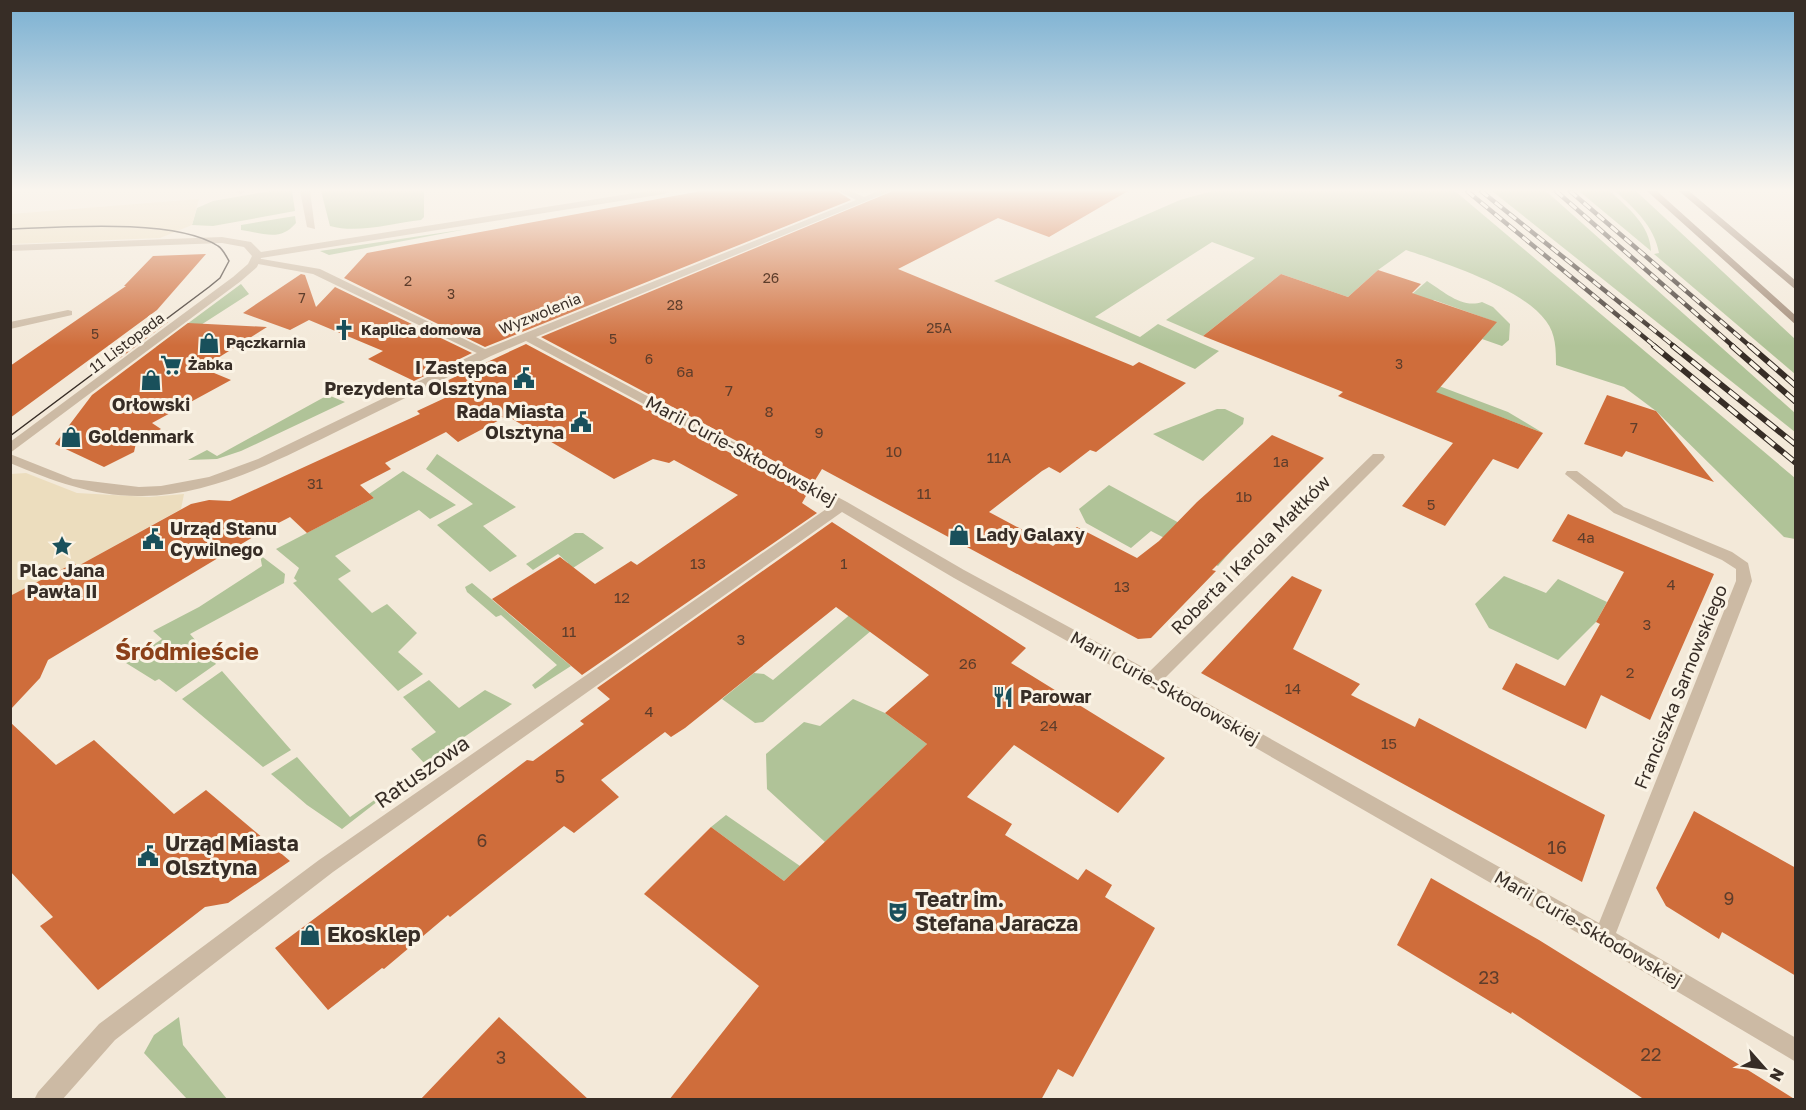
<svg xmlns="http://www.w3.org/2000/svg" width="1806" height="1110" font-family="'Golos Text',sans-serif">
<rect width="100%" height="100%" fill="#f3e9d9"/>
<path fill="#b0c398" d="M270 191H292L295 211 213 226 192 225 197 208 213 201Z
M321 191H424V217L421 220C393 223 358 234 330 226Z
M1212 191H1455L1795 478V539L1784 537 1656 411 1624 387 1556 365C1556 350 1556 334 1546 321 1522 288 1445 263 1406 250L1378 270 1348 297 1281 274 1203 336 1166 320 1255 258 1212 242 1095 317 1140 337 1158 324 1219 351 1195 369 994 281 1180 200Z
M1492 191H1546L1795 413V432Z
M1579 191H1610C1628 208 1650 225 1651 251Z
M1615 191H1636L1795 339V374L1654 254 1659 253C1654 226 1635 209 1615 191Z
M295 216 296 223C280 242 264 233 241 230V225Z
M467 229 329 255 320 251Z
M1427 281C1443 291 1462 309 1482 302L1493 307 1510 324 1509 340 1502 346 1482 339 1496 322 1434 300 1430 303 1410 296Z
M241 284 249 294 165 348 156 347Z
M1439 386 1508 412 1543 433 1434 392Z
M328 395 345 402 241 451 217 459 188 460 207 450 217 456Z
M1217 409H1225L1244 418 1243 424 1203 461 1153 434Z
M437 454 516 507 483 526 517 556 490 572 437 525 473 504 426 469Z
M403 471 456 505 430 519 419 510 335 556 351 571 338 579 372 613 387 604 417 633 398 652 423 674 398 691 293 583 297 581 294 578 299 568 276 549 374 498 369 494Z
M1109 485 1231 551 1218 566 1151 531 1131 548 1086 523 1079 509Z
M575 533H583L604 548 562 575 557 571 568 563 558 554 533 570 526 564Z
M260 555 285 574 284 583 190 634 216 664 176 692 159 679 155 681 126 663 162 639 153 631 199 607 262 566Z
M1504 576 1546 593 1558 579 1607 602 1596 622 1558 660 1489 628 1475 604Z
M472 583 571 666 535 689 532 685 557 665 501 615 496 617 467 592 465 587Z
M859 607 872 630 763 722 755 723 722 699 754 673 764 674 773 680Z
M222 671 291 750 263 767 182 699Z
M429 680 459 708 485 690 512 704 425 764 411 749 436 732 403 697Z
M853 699 885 713 927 744 825 842 767 789 766 754 804 722 820 726Z
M297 757 350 817 389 790 391 791 342 829 307 805 271 774Z
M726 815 800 866 784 881 711 827Z
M179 1017 183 1045 227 1099H187L144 1053 154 1035Z"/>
<path fill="#ecddbe" d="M199 199 192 225 160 238 11 244V214Z
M26 473 77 493 149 497 184 494 181 509 78 566 73 563 11 599V474Z"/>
<path fill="#cf6d3b" d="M701 191H837L851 200 485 347 344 278 367 253Z
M893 191H1128L1049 237 998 218 898 269 1133 366 1139 362 1186 383 1096 452 1090 450 1060 473 1049 467 1042 471 989 512 1053 546 1077 527 1137 558 1159 541 1197 502 1272 435 1324 458 1212 570 1216 571 1151 638 1138 639 822 469 814 482 541 337Z
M206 254 157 310 10 418V366L126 286H124L153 256Z
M1378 270 1421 284 1412 293 1497 322 1436 392 1543 433 1518 469 1493 459 1445 526 1402 506 1453 443 1338 396 1343 392 1203 336 1281 274 1348 297Z
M301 274 305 275 316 307 335 287 472 353 414 381 368 359 383 351 309 320 290 330 243 313Z
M147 321 168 322 119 359Z
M188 323 267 327 202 368 231 380 152 423 161 429 136 443 134 452 104 467 55 444 92 395Z
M526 344 807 494 802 503 817 513 582 675 492 599 560 557 595 584 631 561 637 565 738 495 674 460 669 463 653 459 614 479 507 416 458 442 446 432 385 463 391 469 360 485 374 498 307 533 290 517 263 531 48 660 40 678 10 710V596L74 563 78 566 191 504 209 500 230 501 420 414 417 411 447 397 429 389Z
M1607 395 1656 411 1714 482 1626 451 1622 457 1584 444Z
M1568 514 1714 574 1650 720 1601 695 1586 729 1502 689 1516 663 1565 686 1600 624 1596 622 1624 572 1552 541Z
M832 522 1026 648 1011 663 1165 758 1118 813 1014 745 967 797 1012 824 1005 835 1078 880 1086 869 1112 885 1105 897 1155 928 1073 1077 1058 1069 1041 1100H669L759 986 644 894 711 827 784 881 927 744 885 713 929 675 836 607 685 728 671 737 665 732 601 780 619 797 574 833 564 826 450 917 448 915 384 969 382 968 328 1010 275 948 527 760 533 761 584 724 580 721 610 699 597 688Z
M1292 576 1322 590 1293 649 1360 684 1351 695 1415 727 1419 718 1605 815 1582 882 1201 673Z
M10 722 56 765 94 740 174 814 206 790 290 861 228 903 205 907 98 990 40 926 53 917 10 871Z
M1694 811 1796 868V976L1722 932 1719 939 1666 906 1656 888Z
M1431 878 1539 940 1796 1100H1645L1512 1012 1511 1014 1397 945Z
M499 1017 589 1100H420Z"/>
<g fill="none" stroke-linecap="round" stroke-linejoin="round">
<path fill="#ccbaa4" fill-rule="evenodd" d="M235 191H246L241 194Z
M300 191H310L315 229 307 227Z
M256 258 320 269 493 353 487 357 483 356 313 274 252 263 251 261Z"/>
<path fill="#ccbaa4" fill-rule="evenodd" d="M647 191H669L664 194 261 258 257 267 241 281 10 453V442L233 277 248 264 252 256 244 247 222 243 10 251V245L222 237 251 242 261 252Z
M839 191H851L864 197 878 191H891L536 337 847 502 964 570 1150 671 1373 454H1383L1385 457 1383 460 1164 679 1599 923 1736 581V569L1722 560 1614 513 1565 474 1567 471H1577L1624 507 1732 552 1748 563 1752 581 1616 933 1796 1038V1062L1597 944 1146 685 954 578 842 512 333 872 115 1040 62 1100H34L38 1092 99 1024 319 860 832 505 526 341 491 356C442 380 393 404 344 428 280 459 215 495 142 496 95 497 53 481 10 463V454L73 479 139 487 161 486 209 477 258 459 483 350 856 200Z
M68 310 72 311V315L10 329V322Z"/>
<path fill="#a08975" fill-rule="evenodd" d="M1647 191H1657L1796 316V325Z
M1679 191H1689L1796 281V290Z"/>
<path stroke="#372d26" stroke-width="1.5" d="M10 229C61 227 176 218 218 246 223 249 226 256 229 261L220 278 209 287 10 436"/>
<defs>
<path id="rail-far1" d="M1467 191 1656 347
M1481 191 1675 347
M1556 191 1734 347
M1570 191 1751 347"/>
<path id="rail" d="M1654 346 1796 463
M1673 346 1796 445
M1732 346 1796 402
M1750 346 1796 386"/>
</defs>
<use href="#rail-far1" stroke="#372d26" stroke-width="4.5"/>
<use href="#rail" stroke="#372d26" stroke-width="6"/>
<use href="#rail-far1" stroke="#faf3e5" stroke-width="3" stroke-dasharray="9" stroke-linecap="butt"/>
<use href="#rail" stroke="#faf3e5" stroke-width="4" stroke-dasharray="12" stroke-linecap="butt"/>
</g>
<linearGradient id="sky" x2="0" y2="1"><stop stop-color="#7ab0d2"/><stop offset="0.55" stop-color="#faf5ee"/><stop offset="1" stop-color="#faf5ee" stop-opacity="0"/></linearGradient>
<rect width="1806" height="346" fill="url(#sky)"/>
<defs>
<symbol id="church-bare" viewBox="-9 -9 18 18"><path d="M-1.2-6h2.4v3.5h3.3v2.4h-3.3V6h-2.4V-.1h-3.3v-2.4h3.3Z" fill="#19505b" stroke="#faf3e5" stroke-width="2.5" paint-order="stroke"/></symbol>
<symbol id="shop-bare" viewBox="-9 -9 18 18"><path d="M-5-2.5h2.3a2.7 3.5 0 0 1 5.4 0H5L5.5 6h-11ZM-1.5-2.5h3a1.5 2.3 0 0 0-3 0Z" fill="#19505b" stroke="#faf3e5" stroke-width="2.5" paint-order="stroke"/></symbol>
<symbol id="supermarket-bare" viewBox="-9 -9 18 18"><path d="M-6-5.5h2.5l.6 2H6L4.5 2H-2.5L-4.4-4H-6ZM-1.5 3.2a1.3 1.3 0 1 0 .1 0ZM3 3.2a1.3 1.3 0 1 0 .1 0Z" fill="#19505b" stroke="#faf3e5" stroke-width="2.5" paint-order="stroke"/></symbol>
<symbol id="civic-bare" viewBox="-9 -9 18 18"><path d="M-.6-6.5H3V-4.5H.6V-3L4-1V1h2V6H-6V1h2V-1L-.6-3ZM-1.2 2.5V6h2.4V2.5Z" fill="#19505b" stroke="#faf3e5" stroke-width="2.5" paint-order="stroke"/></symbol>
<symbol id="sight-bare" viewBox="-9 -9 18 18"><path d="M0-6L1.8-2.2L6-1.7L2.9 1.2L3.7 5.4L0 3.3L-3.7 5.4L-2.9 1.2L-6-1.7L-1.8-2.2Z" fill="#19505b" stroke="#faf3e5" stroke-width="2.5" paint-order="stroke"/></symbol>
<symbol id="restaurant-bare" viewBox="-9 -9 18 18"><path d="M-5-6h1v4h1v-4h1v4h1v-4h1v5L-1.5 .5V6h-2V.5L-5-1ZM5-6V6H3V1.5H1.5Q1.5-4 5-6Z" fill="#19505b" stroke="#faf3e5" stroke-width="2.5" paint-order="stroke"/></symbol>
<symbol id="theatre-bare" viewBox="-9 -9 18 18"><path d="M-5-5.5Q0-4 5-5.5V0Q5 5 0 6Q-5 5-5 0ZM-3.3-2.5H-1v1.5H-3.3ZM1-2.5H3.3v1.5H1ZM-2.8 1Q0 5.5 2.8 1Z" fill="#19505b" stroke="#faf3e5" stroke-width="2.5" paint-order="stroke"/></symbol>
</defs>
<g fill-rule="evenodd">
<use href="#church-bare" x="329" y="315" width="30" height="30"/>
<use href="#shop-bare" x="194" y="328" width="30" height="30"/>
<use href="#supermarket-bare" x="156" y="350" width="30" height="30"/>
<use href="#civic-bare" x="509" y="363" width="30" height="30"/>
<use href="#shop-bare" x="136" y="365" width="30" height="30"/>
<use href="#civic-bare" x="566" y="407" width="30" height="30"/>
<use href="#shop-bare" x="56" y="422" width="30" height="30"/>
<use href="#shop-bare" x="944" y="520" width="30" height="30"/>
<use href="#civic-bare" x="138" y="524" width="30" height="30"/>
<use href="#sight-bare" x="47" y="531" width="30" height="30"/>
<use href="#restaurant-bare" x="988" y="682" width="30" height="30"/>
<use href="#civic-bare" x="133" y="841" width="30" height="30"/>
<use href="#theatre-bare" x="883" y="897" width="30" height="30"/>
<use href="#shop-bare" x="295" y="920" width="30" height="30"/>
</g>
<g text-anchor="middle" stroke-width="6" stroke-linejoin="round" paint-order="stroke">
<g font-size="14" fill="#5d3d2b">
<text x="771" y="283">26</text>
<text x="408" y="286">2</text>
<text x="451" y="299">3</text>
<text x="302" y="303">7</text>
<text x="675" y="310">28</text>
<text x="939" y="333">25A</text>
<text x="95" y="339">5</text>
<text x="613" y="344">5</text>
<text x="649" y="364">6</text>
<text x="1399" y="369">3</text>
</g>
<g font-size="15" fill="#372d26" stroke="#faf3e5">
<text transform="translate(540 314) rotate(-22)" y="5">Wyzwolenia</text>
<text transform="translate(127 343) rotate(-37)" y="5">11 Listopada</text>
</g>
<g font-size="15" font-weight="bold" fill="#372d26" stroke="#faf3e5" text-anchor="start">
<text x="361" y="335">Kaplica domowa</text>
<text x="226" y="348">Pączkarnia</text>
<text x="188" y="370">Żabka</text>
</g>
<g font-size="15" fill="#5d3d2b">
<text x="685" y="377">6a</text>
<text x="729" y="396">7</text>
<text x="769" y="417">8</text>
<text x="1634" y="433">7</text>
<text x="819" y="438">9</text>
<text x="894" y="457">10</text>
<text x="999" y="463">11A</text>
<text x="1281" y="467">1a</text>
<text x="315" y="489">31</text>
<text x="924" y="499">11</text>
<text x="1244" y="502">1b</text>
<text x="1431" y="510">5</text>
<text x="1586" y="543">4a</text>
<text x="698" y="569">13</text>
<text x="844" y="569">1</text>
<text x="1671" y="590">4</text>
<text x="1122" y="592">13</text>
<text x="622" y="603">12</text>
<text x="1647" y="630">3</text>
<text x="569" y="637">11</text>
<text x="741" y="645">3</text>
<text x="968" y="669">26</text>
<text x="1630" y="678">2</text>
<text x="1293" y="694">14</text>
<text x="649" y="717">4</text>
<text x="1049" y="731">24</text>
<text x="1389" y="749">15</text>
</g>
<g font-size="18" font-weight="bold" fill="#372d26" stroke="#faf3e5" text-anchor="start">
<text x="507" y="374" text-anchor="end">I Zastępca<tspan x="507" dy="21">Prezydenta Olsztyna</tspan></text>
<text x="151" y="411" text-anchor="middle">Orłowski</text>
<text x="564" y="418" text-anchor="end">Rada Miasta<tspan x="564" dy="21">Olsztyna</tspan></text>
<text x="88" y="443">Goldenmark</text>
<text x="170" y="535">Urząd Stanu<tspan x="170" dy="21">Cywilnego</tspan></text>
<text x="976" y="541">Lady Galaxy</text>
<text x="62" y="577" text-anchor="middle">Plac Jana<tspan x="62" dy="21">Pawła II</tspan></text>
<text x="1020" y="703">Parowar</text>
</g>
<g font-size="18" fill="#372d26" stroke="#faf3e5">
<text transform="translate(741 451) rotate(28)" y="6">Marii Curie-Skłodowskiej</text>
<text transform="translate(1251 555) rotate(-45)" y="6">Roberta i Karola Małłków</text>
<text transform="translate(1681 687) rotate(-68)" y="6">Franciszka Sarnowskiego</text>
<text transform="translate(1165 688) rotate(29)" y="6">Marii Curie-Skłodowskiej</text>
<text transform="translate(1588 929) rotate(30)" y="6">Marii Curie-Skłodowskiej</text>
</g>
<g font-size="18" fill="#5d3d2b">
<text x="560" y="783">5</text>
<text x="482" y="847">6</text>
<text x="1557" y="854">16</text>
<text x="1729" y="905">9</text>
<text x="1489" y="984">23</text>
<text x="1651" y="1061">22</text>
<text x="501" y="1064">3</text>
</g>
<g font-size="21" fill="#372d26" stroke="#faf3e5">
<text transform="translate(422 772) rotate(-35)" y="7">Ratuszowa</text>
</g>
<g font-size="21" font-weight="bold" fill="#372d26" stroke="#faf3e5" text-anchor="start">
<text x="165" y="851">Urząd Miasta<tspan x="165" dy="24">Olsztyna</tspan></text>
<text x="915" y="907">Teatr im.<tspan x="915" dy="24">Stefana Jaracza</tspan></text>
<text x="327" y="942">Ekosklep</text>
</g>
<g font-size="24" font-weight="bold" fill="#8b4019" stroke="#faf3e5">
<text x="187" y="660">Śródmieście</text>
</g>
</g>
<rect width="1806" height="1110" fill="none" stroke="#372d26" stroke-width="24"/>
<g transform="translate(1764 1068) rotate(118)" stroke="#faf3e5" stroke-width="4.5" paint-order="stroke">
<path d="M0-4.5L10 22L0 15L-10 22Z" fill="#372d26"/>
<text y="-9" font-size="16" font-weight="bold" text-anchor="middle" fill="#372d26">N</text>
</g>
</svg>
